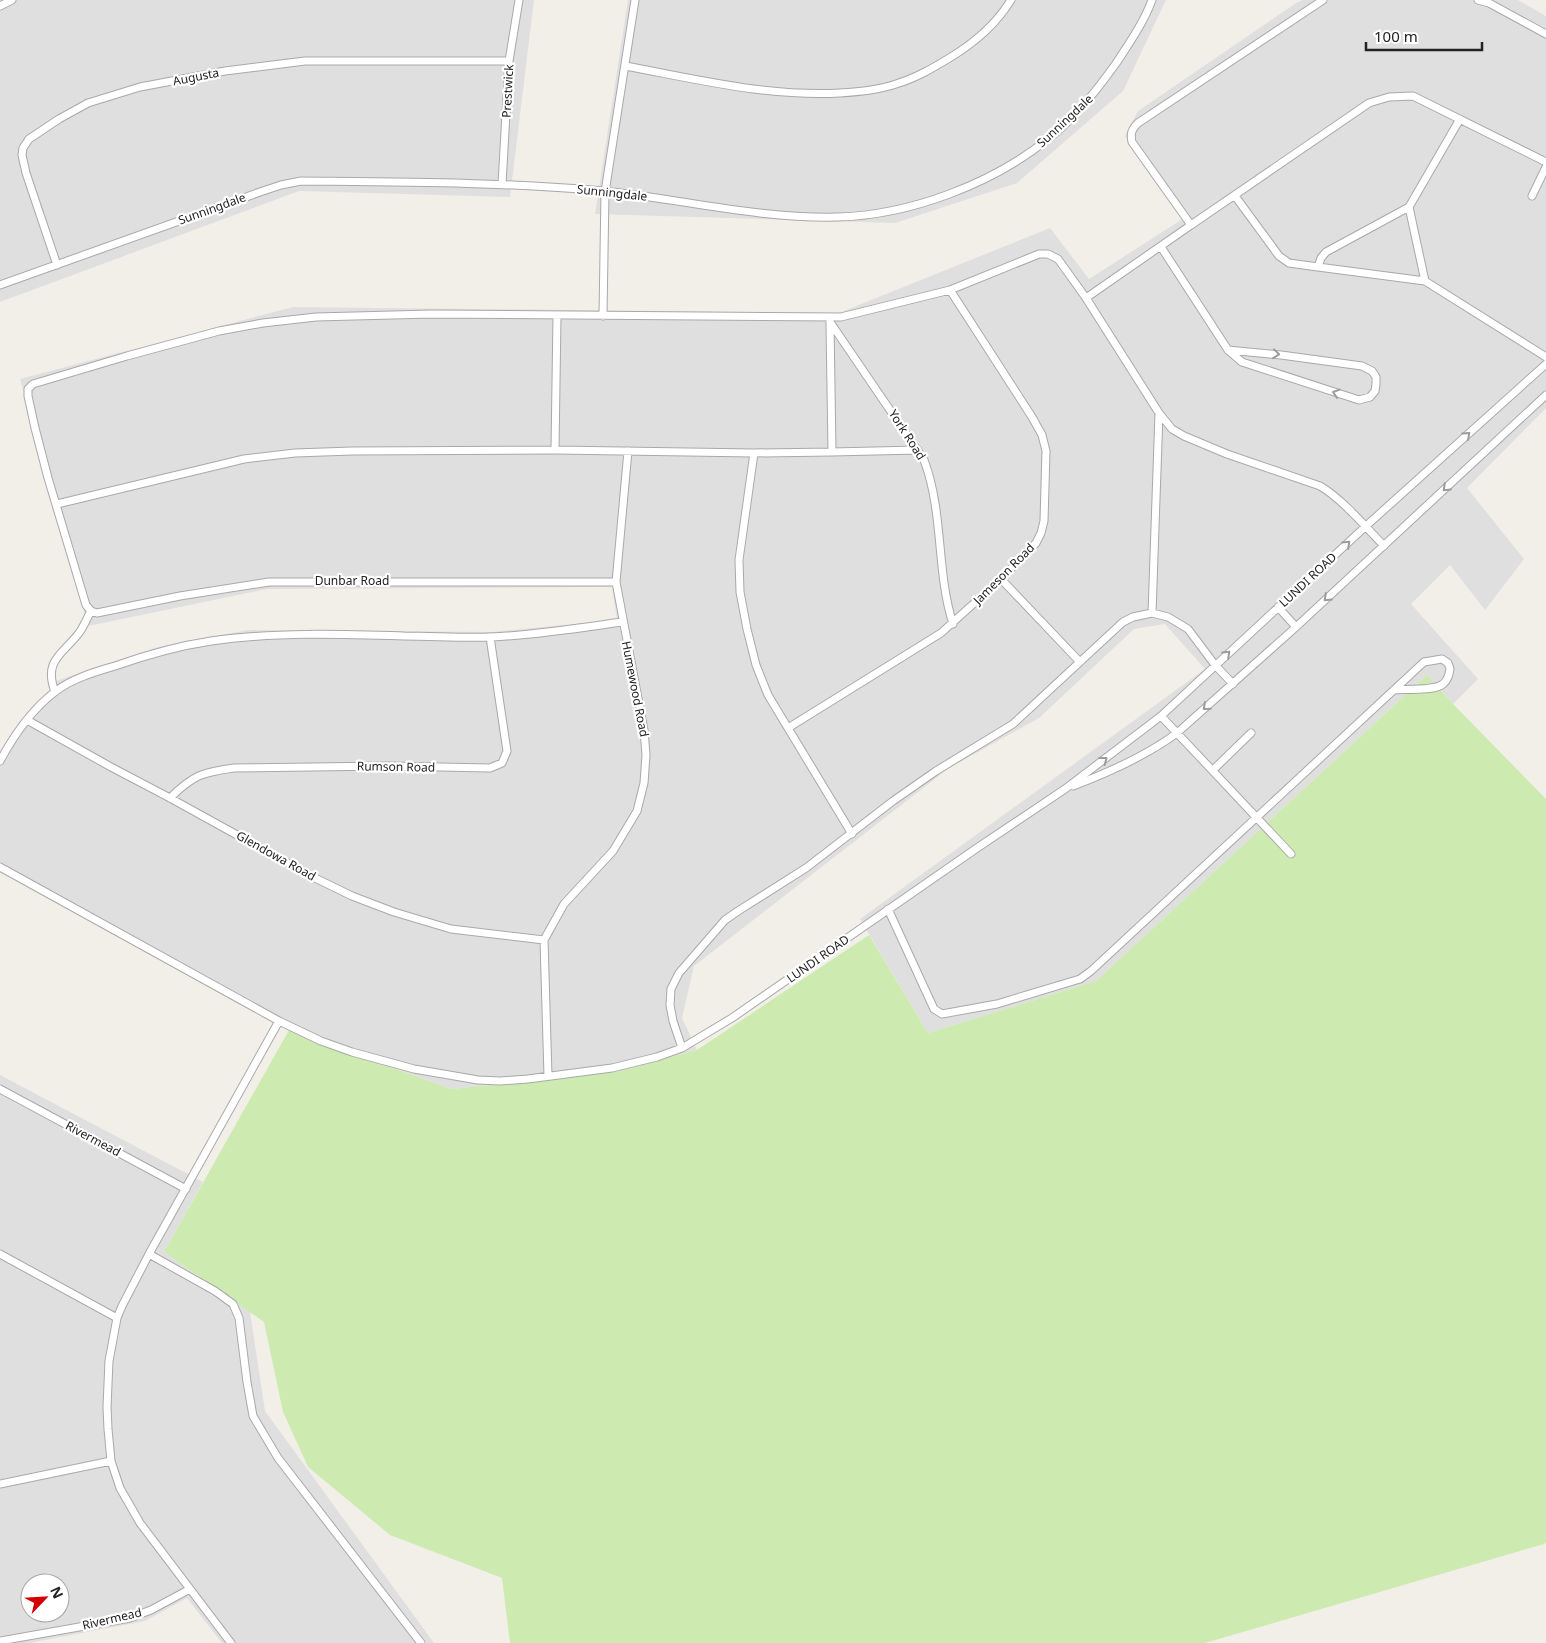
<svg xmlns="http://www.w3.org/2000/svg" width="1546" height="1643" font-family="'Noto Sans',sans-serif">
<rect width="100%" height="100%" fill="#f2efe9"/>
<path fill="#e0dfdf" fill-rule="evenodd" d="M0 0H534L510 197 299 191 0 302Z
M628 0H1166L1123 91 1017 183 895 223 595 214Z
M1303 0H1518L1546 16V408L1467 488 1524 559 1485 610 1450 565 1411 604 1478 679 1453 704 1427 675 1096 981 928 1033 860 919 1205 669 1165 624 1134 629 1039 718 949 768 694 966 682 1018 697 1050 615 1072 451 1089 289 1030 0 871V764L56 681 158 647 248 630 492 632 617 620 612 587 267 589 88 626 20 379 293 307 839 313 1050 228 1089 279 1184 218 1125 136 1138 111 1296 3Z
M0 1075 203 1182 164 1252 250 1312 265 1411 434 1643H222L187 1598 145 1621 29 1643H0ZM30 1583H60V1613H30Z"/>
<path fill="#cdebb0" d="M1427 675 1453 704 1546 799V1543L1544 1544 1205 1643H510L502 1578 390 1535 308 1467 283 1412 264 1322 164 1252 289 1030 451 1089 615 1072 697 1050 869 935 928 1033 1096 981Z"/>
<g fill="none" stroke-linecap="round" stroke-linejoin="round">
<defs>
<path id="minor" d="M1323 0 1138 123C1132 129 1130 133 1132 142L1191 225 1369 103 1389 97 1413 96 1546 162
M1478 0 1489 3 1546 34
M0 6 12 0
M625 66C696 79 767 97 840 93 858 92 878 90 896 84 916 78 933 68 951 57 974 43 997 23 1011 0
M502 184 509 61 519 0
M1235 196 1279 256 1289 263 1318 267 1321 258 1326 252 1409 207 1460 119
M1532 196 1546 167
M1191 225 1086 298 1159 413 1172 429 1184 436 1227 454 1320 486C1341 498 1367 528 1384 546
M1161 247 1228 350 1242 362 1359 400 1370 397 1375 391 1376 384V377L1372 371 1362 366 1281 355 1228 350
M57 265 26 173 22 155 23 148 29 139 59 119 88 103 140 87 225 71 305 61H509
M1318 267 1425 281 1409 207
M1425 281 1546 357
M0 285 260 192 281 185 301 181C402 182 503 182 603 191 681 199 760 219 838 217 910 215 992 184 1048 139 1076 117 1097 90 1117 62 1130 42 1144 22 1152 0
M603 316 605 192 635 0
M830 322 924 460C944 513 936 571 953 624
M830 323 832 452 918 450
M1159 413 1152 613 1168 617 1188 629 1215 665 1233 684
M555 450 557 316
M754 453 739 560 740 592 747 629 756 665 768 695 852 834
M57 504 244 459 295 453 352 451 555 450 754 453 832 452
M1001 579 1079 661
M1278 607 1296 627
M91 611 86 605 48 478 35 428 28 396V389L33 384 127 356 219 331 263 323 316 317 431 314 841 317 950 290 1039 254H1048L1058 259 1086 298
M91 611 97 613 180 596 269 582H616
M55 692C43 660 63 654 79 633 84 626 87 618 91 611
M1161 716 1291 854
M27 720 111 767 170 798 313 877 352 896 394 912 451 929 544 940
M788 728 941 633 1001 579 1036 543 1041 533 1044 521 1046 451 1042 435 1032 417 950 290
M0 761C14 735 32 709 56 691 73 678 95 672 115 666 146 655 178 646 211 641 274 632 340 634 404 636 433 636 462 638 491 637 535 635 579 628 622 622
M1213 770 1251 733
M1073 786C1110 772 1146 756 1177 733L1296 627 1546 395
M170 798C193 775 203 772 234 768L389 766 490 768 502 763 507 751 490 637
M0 867 279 1021 321 1041 352 1052 414 1069 478 1080 500 1081 528 1079 612 1068 657 1057 682 1048 732 1018 977 848 1065 789 1161 716 1366 526 1546 364
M888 909 934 1009 942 1014 997 1004 1080 979 1091 971 1424 662 1442 659 1448 663 1450 669C1449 675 1448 680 1443 684 1435 691 1405 689 1394 690
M682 1048 673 1021 670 1005 671 989 679 973 725 920 738 911 806 868 893 801 936 771 1013 724 1123 622 1133 617 1152 613
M548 1076 544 940 564 904 613 851 637 811 644 783 646 755 644 730 616 582 628 451
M0 1089 186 1189
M0 1254 117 1318
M149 1254 215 1291 233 1304 239 1318 247 1382 253 1416 278 1458 421 1643
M0 1484 111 1461
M0 1641 130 1618 151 1610 190 1589
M231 1643 140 1523 120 1488 111 1461 108 1429 107 1407 109 1361 117 1318 122 1306 149 1254 279 1021"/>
</defs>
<use href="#minor" stroke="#a9a9a9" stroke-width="9"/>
<use href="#minor" stroke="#fff" stroke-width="7"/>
</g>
<defs><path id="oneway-chevron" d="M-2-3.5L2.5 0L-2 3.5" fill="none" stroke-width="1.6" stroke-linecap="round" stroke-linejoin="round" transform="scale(1.25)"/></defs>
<g stroke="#9c9c9c">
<use href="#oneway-chevron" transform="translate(1276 354) rotate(6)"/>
<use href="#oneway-chevron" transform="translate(1336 393) rotate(-162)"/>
<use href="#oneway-chevron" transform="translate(1467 435) rotate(-42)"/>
<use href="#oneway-chevron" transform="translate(1446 488) rotate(137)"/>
<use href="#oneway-chevron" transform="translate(1347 544) rotate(-43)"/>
<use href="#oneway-chevron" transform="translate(1327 598) rotate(137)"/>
<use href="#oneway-chevron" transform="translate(1227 654) rotate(-43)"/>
<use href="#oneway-chevron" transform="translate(1206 707) rotate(139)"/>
<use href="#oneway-chevron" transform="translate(1104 760) rotate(-37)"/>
</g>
<g text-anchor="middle" stroke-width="4.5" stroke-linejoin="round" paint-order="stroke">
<g font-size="12" fill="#222" stroke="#fff">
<text transform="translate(196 77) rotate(-11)" y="4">Augusta</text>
<text transform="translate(508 91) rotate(-87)" y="4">Prestwick</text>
<text transform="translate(1065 121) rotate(-43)" y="4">Sunningdale</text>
<text transform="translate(612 193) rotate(6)" y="4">Sunningdale</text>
<text transform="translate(212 209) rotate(-20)" y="4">Sunningdale</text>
<text transform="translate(907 435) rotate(57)" y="4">York Road</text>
<text transform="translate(1004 574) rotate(-45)" y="4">Jameson Road</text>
<text transform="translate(1308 580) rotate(-43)" y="4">LUNDI ROAD</text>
<text x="352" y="585">Dunbar Road</text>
<text transform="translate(635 689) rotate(79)" y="4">Humewood Road</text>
<text transform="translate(396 767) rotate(1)" y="4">Rumson Road</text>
<text transform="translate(276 856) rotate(29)" y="4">Glendowa Road</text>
<text transform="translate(818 959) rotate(-35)" y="4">LUNDI ROAD</text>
<text transform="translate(93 1139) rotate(28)" y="4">Rivermead</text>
<text transform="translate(112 1619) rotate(-13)" y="4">Rivermead</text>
</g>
</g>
<g transform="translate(45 1598) rotate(65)"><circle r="24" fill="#ffffff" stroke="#a7a7a7"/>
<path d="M0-4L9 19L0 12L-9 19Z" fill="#d40000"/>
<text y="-8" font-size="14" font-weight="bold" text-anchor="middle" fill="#222222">N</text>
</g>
<path d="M1366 42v8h116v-8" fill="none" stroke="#222222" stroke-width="2.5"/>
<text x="1374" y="42" font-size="15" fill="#222222" stroke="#ffffff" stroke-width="4" paint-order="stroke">100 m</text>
</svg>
